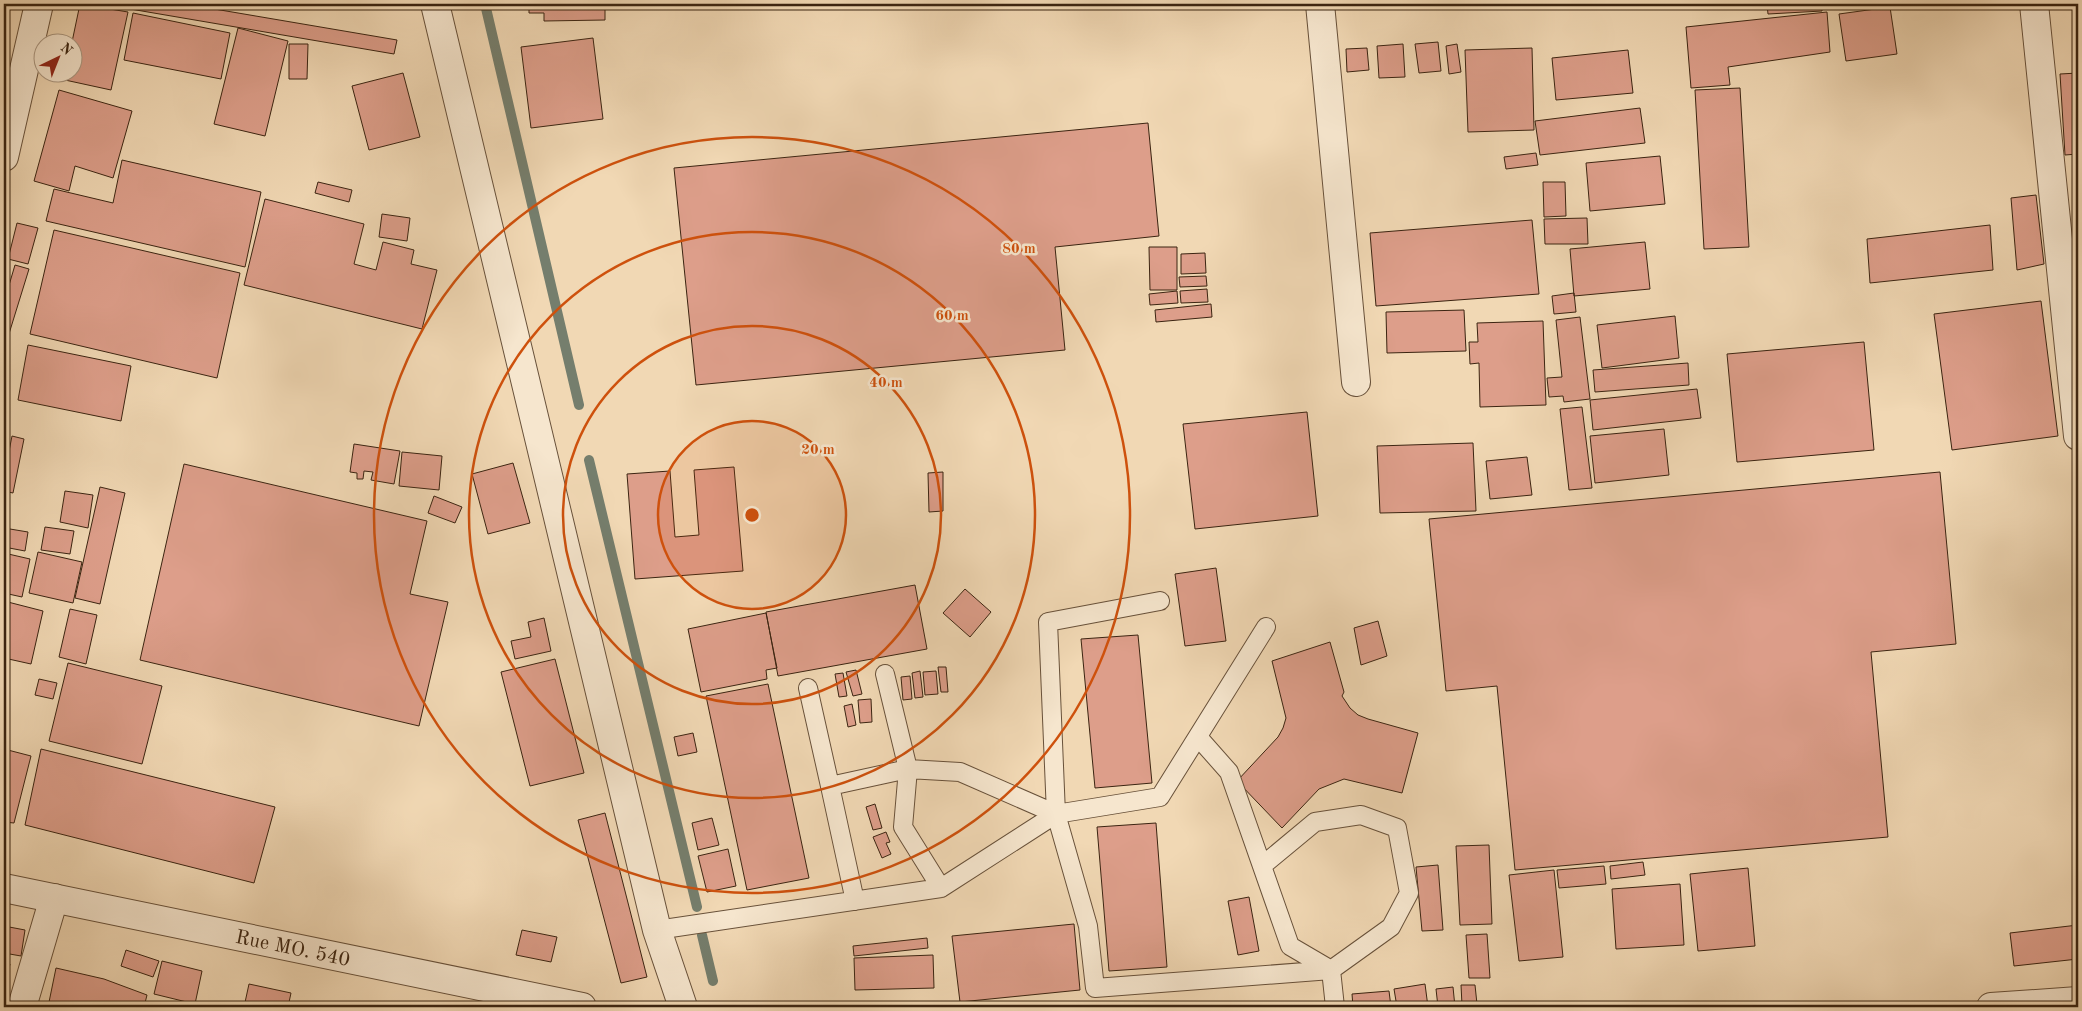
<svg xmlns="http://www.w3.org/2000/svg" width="2082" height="1011" font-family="'Old Standard TT',serif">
<rect width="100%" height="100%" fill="#f1d8b4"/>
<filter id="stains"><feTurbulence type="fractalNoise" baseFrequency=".004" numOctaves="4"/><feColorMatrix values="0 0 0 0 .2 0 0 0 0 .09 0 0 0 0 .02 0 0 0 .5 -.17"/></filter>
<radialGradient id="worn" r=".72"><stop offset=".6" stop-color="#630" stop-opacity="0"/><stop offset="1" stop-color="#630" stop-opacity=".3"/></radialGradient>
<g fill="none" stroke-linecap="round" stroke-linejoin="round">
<path stroke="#757e6d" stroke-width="10" d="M485 4 579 405
M589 460 697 907
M702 935 713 981"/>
</g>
<path fill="#dd9e8a" stroke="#3b2411" d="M80 4 128 12 111 90 65 80 66 72H72V42Z
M101 4H185L397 40 394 54Z
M529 4H605V20L544 21V13H529Z
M1767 4H1822V11L1768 14Z
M1890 7 1897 54 1846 61 1839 14Z
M1827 12 1830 52 1728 67 1730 85 1691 88 1686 27Z
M133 13 230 33 221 79 124 60Z
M238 28 288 41 265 136 214 124Z
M593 38 603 119 531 128 521 47Z
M1438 42 1441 71 1419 73 1415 44Z
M289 44H308L307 79H289Z
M1403 44 1405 77 1379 78 1377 46Z
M1457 44 1461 72 1449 74 1446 46Z
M1367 48 1369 70 1347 72 1346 49Z
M1532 48 1534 130 1468 132 1465 50Z
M1628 50 1633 93 1556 100 1552 58Z
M403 73 420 137 369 150 352 86Z
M2078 73V154L2065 155 2060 74Z
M1740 88 1749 247 1704 249 1695 90Z
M59 90 132 111 113 178 75 166 69 191 34 181Z
M1640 108 1645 143 1540 155 1535 121Z
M1148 123 1159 236 1055 247 1065 350 696 385 674 168Z
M1536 153 1538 165 1506 169 1504 157Z
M1660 156 1665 204 1590 211 1586 163Z
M122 160 261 192 245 267 46 221 54 189 113 203Z
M318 182 352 190 349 202 315 193Z
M1543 182H1565L1566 216 1544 217Z
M2036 195 2044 264 2017 270 2011 198Z
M265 199 364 224 354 264 376 270 383 242 414 250 411 264 437 270 422 329 244 285Z
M382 214 410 218 407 241 379 237Z
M1587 218 1588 244H1545L1544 219Z
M1532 220 1539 294 1376 306 1370 233Z
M17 223 38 228 28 264 8 259Z
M1990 225 1993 270 1870 283 1867 239Z
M54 230 240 273 217 378 30 334Z
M1645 242 1650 289 1574 296 1570 249Z
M1149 247H1177V290H1150Z
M1205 253 1206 273 1181 274V254Z
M15 265 29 269 8 337 4 336V302Z
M1206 276 1207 286 1180 287 1179 277Z
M1207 289 1208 302 1181 303 1180 291Z
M1177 291 1178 303 1150 305 1149 294Z
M1574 293 1576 312 1554 314 1552 296Z
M2041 301 2058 436 1952 450 1934 314Z
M1211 304 1212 317 1156 322 1155 310Z
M1464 310 1466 351 1387 353 1386 312Z
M1675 316 1679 358 1602 368 1597 325Z
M1580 317 1590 399 1564 402 1563 396 1549 397 1547 378 1562 377 1556 320Z
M1543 321 1546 405 1480 407 1479 363 1470 364 1469 342H1478L1477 323Z
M1864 342 1874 450 1737 462 1727 354Z
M28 345 131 366 121 421 18 400Z
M1688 363 1689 385 1595 392 1593 370Z
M1697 389 1701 418 1593 430 1590 400Z
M1582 407 1592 488 1569 490 1560 409Z
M1307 412 1318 516 1195 529 1183 424Z
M1664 429 1669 475 1595 483 1590 436Z
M12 436 24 439 13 493 4 491V477Z
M1473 443 1476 511 1380 513 1377 446Z
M354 444 400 451 394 484 371 480 373 472 364 471 363 479H357V473L350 472Z
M402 452 442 456 439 490 399 486Z
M1527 457 1532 495 1490 499 1486 461Z
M513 463 530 523 488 534 472 474Z
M184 464 427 521 410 594 448 602 419 726 140 660Z
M734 467 743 571 635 579 627 474 670 471 675 537 699 535 694 470Z
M943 472V511L929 512 928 473Z
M1940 472 1956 644 1871 652 1888 837 1515 870 1497 686 1446 691 1429 519Z
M100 487 125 493 100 604 75 598Z
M65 491 93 495 88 528 60 522Z
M434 496 462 507 455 523 428 513Z
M45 527 74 531 70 554 41 550Z
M4 528 28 532 25 551 4 547Z
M38 552 82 562 73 603 29 593Z
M4 553 30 559 22 597 4 593Z
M1216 568 1226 641 1185 646 1175 574Z
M915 585 927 649 778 676 766 612Z
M965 589 991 612 970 637 943 613Z
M4 601 43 611 31 664 4 658Z
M70 609 97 615 86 664 59 657Z
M766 613 777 668 766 670 767 679 701 692 688 629Z
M544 618 551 651 515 659 511 641 531 637 528 622Z
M1378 621 1387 656 1361 665 1354 628Z
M1138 635 1152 783 1095 788 1081 639Z
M1330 642 1344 692 1342 696 1350 708 1358 715 1368 719 1418 733 1402 793 1344 779 1319 789 1282 828 1237 781 1278 737 1283 728 1286 718 1272 661Z
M555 659 584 773 530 786 501 672Z
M68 663 162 686 142 764 49 741Z
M938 667H946L948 692H941Z
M856 670 862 694 853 696 846 672Z
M920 671 923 697 915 698 912 673Z
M936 671 938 694 925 695 923 672Z
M843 673 847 696 839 697 835 674Z
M910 676 912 699 903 700 901 677Z
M39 679 57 683 53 699 35 695Z
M768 684 809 878 747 890 706 696Z
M871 699 872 722 860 723 858 700Z
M852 704 856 725 848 727 844 706Z
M693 733 697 752 678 756 674 737Z
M4 749 31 756 14 823 4 822Z
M41 749 275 807 254 883 25 825Z
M875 804 882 828 873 830 866 807Z
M605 813 647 977 621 983 578 820Z
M712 818 719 845 698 850 692 823Z
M1156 823 1167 967 1109 971 1097 827Z
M886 832 890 842 886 843 891 854 882 858 873 837Z
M1489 845 1492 924 1460 925 1456 846Z
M728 849 736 886 707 892 698 856Z
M1643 862 1645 875 1611 879 1610 866Z
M1438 865 1443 930 1422 931 1416 867Z
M1604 866 1606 884 1559 888 1557 870Z
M1748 868 1755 946 1698 951 1690 874Z
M1554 870 1563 957 1519 961 1509 875Z
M1680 884 1684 945 1616 949 1612 889Z
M1249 897 1259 951 1238 955 1228 901Z
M1074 924 1080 990 960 1002 952 936Z
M2078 925V959L2014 966 2010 933Z
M4 926 25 930 21 956 4 953Z
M522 930 557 937 551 962 516 955Z
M1487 934 1490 978H1469L1466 935Z
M927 938 928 948 854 956 853 946Z
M126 950 159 961 153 977 121 966Z
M933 955 934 988 855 990 854 958Z
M162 961 202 971 195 1004 154 994Z
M4 962 10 964 4 988Z
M56 968 104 979 147 995 144 1007H48Z
M249 984 291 993 288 1007H244Z
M1425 984 1428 1007H1397L1394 989Z
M1461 985H1475L1477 1004 1462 1005Z
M1453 987 1455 1007H1438L1436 989Z
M1389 991 1391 1007H1353L1352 994Z"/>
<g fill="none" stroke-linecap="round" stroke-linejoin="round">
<defs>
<path id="service" d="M885 674 908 769 903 827 941 888
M808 688 830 786
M1198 737 1229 772 1290 946 1331 970 1335 1007
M1056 814 1088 926 1095 988 1331 970 1391 927 1409 893 1397 828 1361 815 1315 822 1262 866
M855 901 830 786 908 769 960 772 1056 814 1160 797 1266 627
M657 930 941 888 1056 814 1048 622 1160 601"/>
<g id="minor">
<path d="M1320 4 1356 382"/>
<path d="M2034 4 2078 436"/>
<path d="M4 157 39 4"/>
<path id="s1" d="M4 888 582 1007"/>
<path d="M22 1007 54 898"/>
<path d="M1991 1007 2078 1001"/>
</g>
<path id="tertiary" d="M435 4 657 930 683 1007"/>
</defs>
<use href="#service" stroke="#68513a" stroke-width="20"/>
<use href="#minor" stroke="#68513a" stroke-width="30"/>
<use href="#tertiary" stroke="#68513a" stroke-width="30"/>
<use href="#service" stroke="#f6e6ce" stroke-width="18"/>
<use href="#minor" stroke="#f6e6ce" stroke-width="28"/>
<use href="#tertiary" stroke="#f6e6ce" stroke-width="28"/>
</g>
<circle cx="752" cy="515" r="94" fill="#ce510d" fill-opacity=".12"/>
<g fill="none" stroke="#ce510d" stroke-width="2.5">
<circle cx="752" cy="515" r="94"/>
<circle cx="752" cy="515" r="189"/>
<circle cx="752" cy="515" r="283"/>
<circle cx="752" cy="515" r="378"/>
</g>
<g text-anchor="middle" stroke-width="5" stroke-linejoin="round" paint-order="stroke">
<g font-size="20" fill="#3b2411" stroke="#f6e6ce">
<text dy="7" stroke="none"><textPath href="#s1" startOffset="295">Rue MO. 540</textPath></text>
</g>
</g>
<circle cx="752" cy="515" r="8" fill="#ce510d" stroke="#f6e6ce" stroke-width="2.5"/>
<g font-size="15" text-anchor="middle" font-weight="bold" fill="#ce510d" stroke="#f6e6ce" stroke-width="5" stroke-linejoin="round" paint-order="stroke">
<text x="1019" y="253">80 m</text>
<text x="952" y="320">60 m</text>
<text x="886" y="387">40 m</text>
<text x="818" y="454">20 m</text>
</g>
<rect width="2082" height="1011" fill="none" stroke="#f1d8b4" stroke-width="20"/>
<rect x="5" y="5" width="2072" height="1001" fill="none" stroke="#3b2411" stroke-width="2.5"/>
<rect x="10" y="10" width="2062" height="991" fill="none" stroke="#3b2411"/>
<g transform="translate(58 58) rotate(43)"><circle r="24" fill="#f6e6ce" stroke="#ab9882"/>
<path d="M0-4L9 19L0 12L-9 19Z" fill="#8f2418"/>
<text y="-8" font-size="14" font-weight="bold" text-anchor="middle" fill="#3b2411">N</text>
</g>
<rect width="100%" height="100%" filter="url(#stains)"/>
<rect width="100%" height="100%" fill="url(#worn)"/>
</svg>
